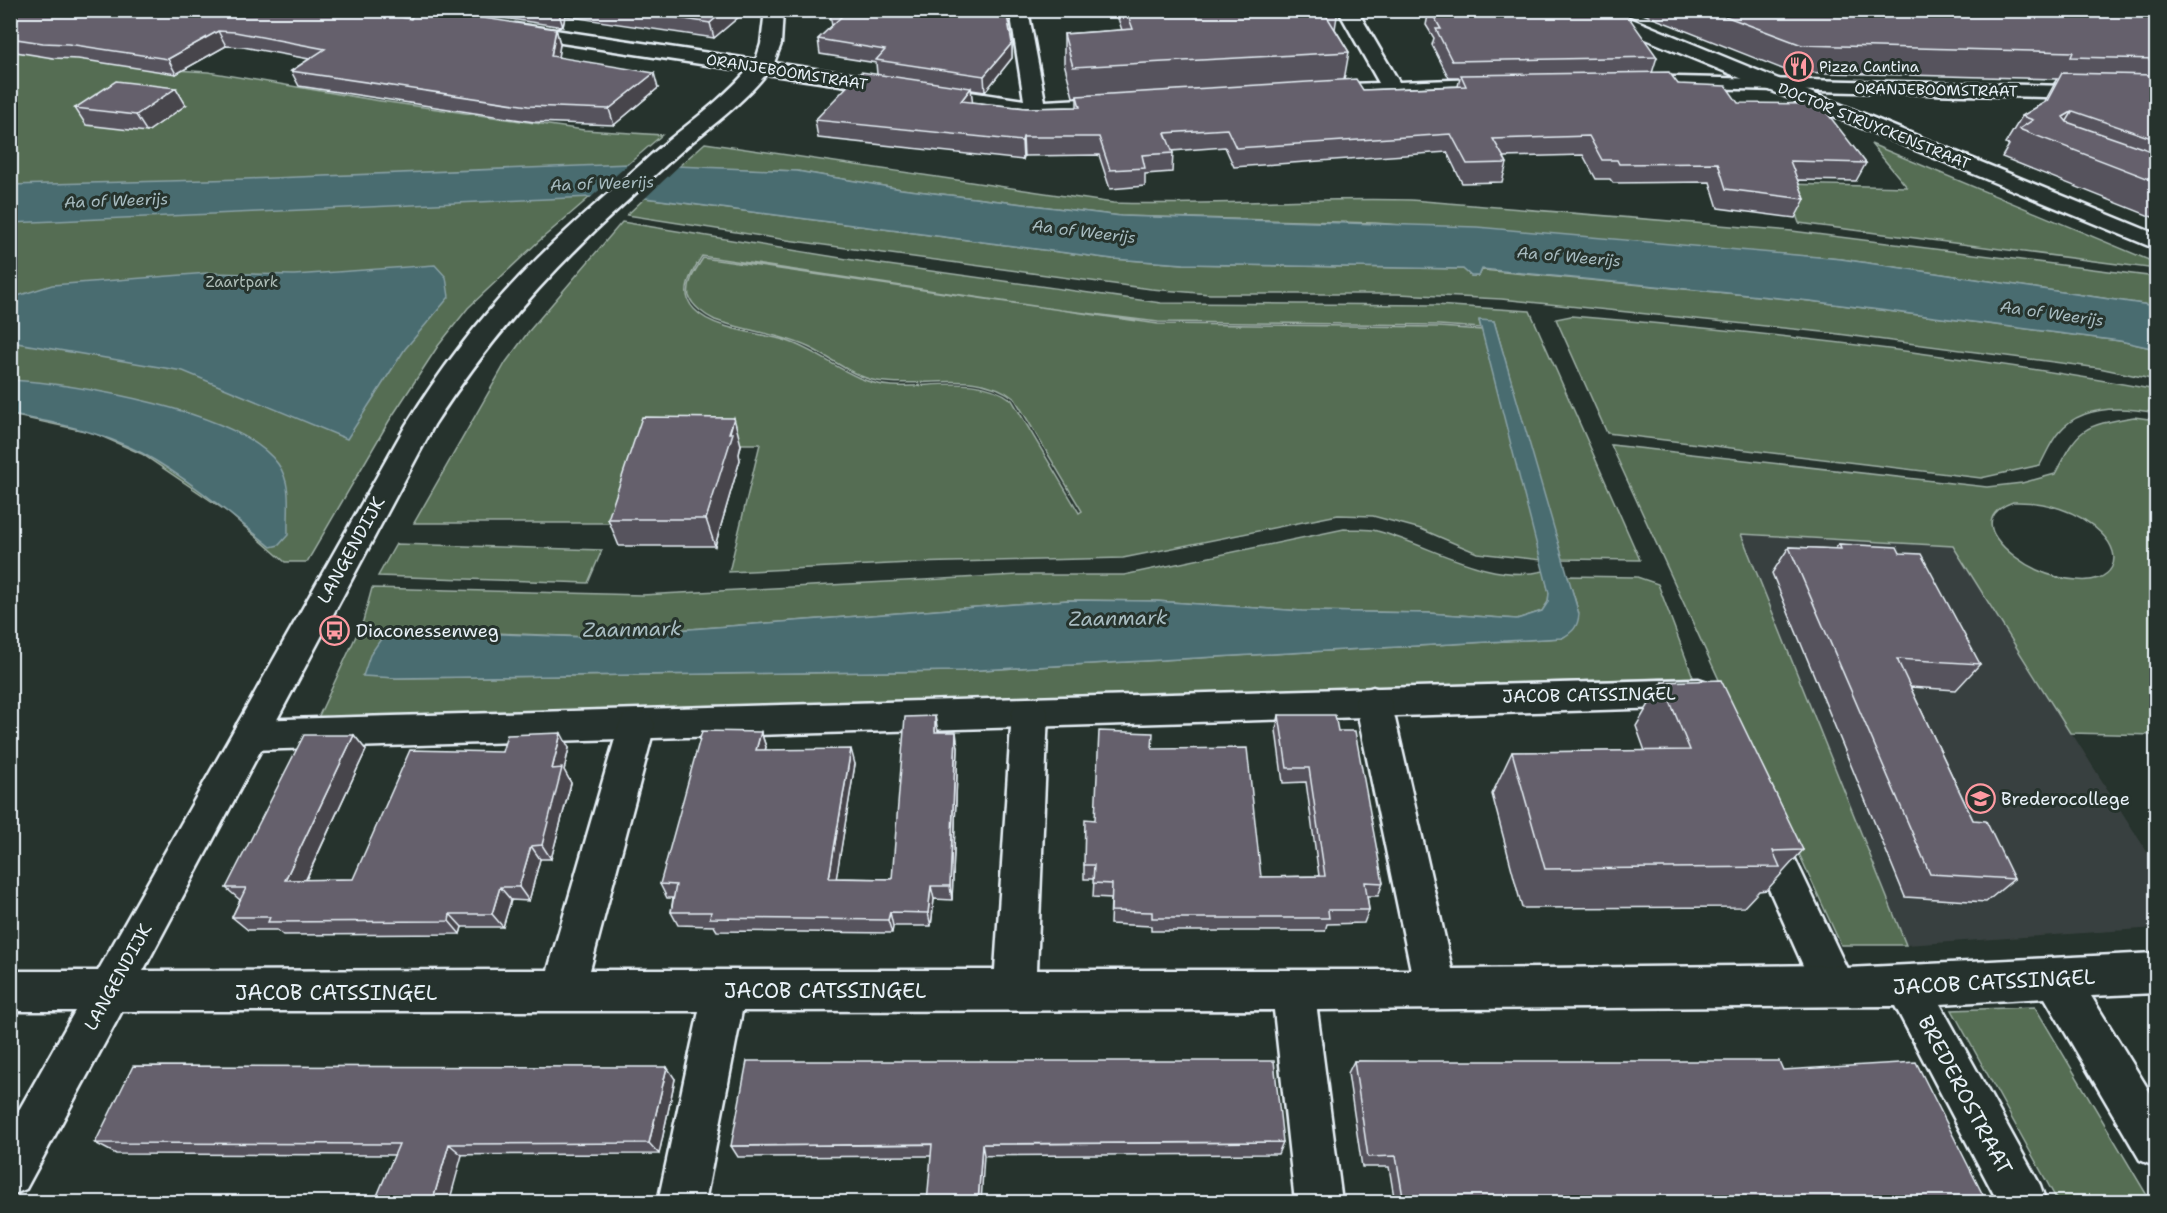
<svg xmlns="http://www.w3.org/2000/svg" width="2167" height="1213" font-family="'Shantell Sans',sans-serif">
<rect width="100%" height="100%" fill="#26332d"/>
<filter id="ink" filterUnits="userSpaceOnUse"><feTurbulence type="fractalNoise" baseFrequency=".0167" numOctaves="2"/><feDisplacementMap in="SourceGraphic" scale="12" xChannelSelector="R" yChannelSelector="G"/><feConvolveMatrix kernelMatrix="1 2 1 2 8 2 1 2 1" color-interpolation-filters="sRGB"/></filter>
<g filter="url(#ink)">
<path fill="#394140" d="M1740 534 1953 546 2156 866V928L1906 945Z"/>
<path fill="#556d53" stroke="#9eafa6" stroke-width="1.5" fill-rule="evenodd" d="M10 47 159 69 208 72 374 100 584 130 662 135 539 241 468 308 438 346 389 421 307 562H285L229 513 142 454 94 433 11 415Z
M705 143 1113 203C1213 206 1312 197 1411 200L1792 231 2156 277V306L1841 259 1375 223 1121 216 901 189 797 171 678 167Z
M1871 144 2156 263V269L1799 223 1785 184 1907 187Z
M645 198 1113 259 1184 264 1463 269 1471 276H1479L1482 270 1810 301 2120 341 2156 349V380L2099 368 1823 332 1501 299 1398 294H1210L1151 289 787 240 627 215Z
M622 222 859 261 1161 303 1435 305 1530 311 1640 560 1561 559 1494 321H1479L1481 328 1439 325 1158 322 1061 310 702 256C692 272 678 292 694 309 712 329 758 333 784 340 824 352 849 383 892 386 930 388 979 374 1012 400L1079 513 1082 511 1015 399C977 368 921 389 877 381 851 376 832 358 808 347 778 333 745 331 715 320 706 316 692 306 689 296 686 282 697 268 703 258L1158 324 1439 327 1482 330 1542 560 1477 553 1421 529 1373 516 1338 515 1123 558 910 563 729 572 760 444H652L625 523H414L506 362 529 331Z
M1571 316C1768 332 1963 355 2156 390V413C2125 407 2082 404 2059 432 2051 441 2046 454 2040 465L1981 478 1607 433 1556 319Z
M2134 417 2156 420V735L2070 733 1953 546 1741 534 1906 945H1841L1611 445 1987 487 2022 483 2055 474C2079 427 2082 426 2134 417ZM2013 502C2044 501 2078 510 2101 533 2127 559 2111 584 2077 580 2063 579 2050 576 2037 570 2011 558 1963 520 2013 502Z
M1344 529C1355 530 1367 528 1377 531 1431 545 1487 584 1544 571L1549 593 1548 602 1542 611 1517 619 1428 613 1302 611 1155 601 1068 600 586 637 448 631 363 675 396 678 962 671 1562 638C1589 622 1575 601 1567 576L1637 577 1658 584 1693 677 316 722 363 621 372 588 642 595 1018 575H1124Z
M396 544 602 550 588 583 378 576Z
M2035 1007 2151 1202H2058L1952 1010Z"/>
<path fill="#496c6f" stroke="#89a1a6" stroke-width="1.5" d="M629 164 797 171 901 189 1121 216 1477 227 1841 259 2156 306V349L2120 341 1810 301 1482 269 1479 276H1471L1463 269 1184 264 1113 259 645 198 592 197 11 223 10 185 245 179Z
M435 265 446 277 449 297 405 349 347 439 183 371 11 342V298L52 285 208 273 294 275Z
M1479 320 1494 321 1579 614C1578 627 1573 632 1562 638L962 671 396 678 363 676 370 655 387 630 586 637 1068 600 1155 601 1302 611 1428 613 1517 619 1542 611 1548 602 1549 593Z
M11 380C73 383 241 411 278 464 293 485 287 512 288 535L279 545 271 547C230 514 188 478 142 453 101 432 55 422 11 415Z"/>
<path fill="#26332d" d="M632 161 681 164 642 201 588 200Z"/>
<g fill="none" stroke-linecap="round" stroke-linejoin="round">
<defs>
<path id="pedestrian" d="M1699 679 1711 683 1717 693 1711 703 1699 707 250 750 237 746 232 735 237 724 250 720Z
M1763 816 1777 821 1848 971 1854 985 1848 999 1833 1005 1818 999 1744 833 1749 821Z"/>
<path id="minor" d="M383 10H429L465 17 468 21 458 27 392 16Z
M765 10H783L781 44 774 63 1024 100 1010 10H1028L1045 101 1120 97 1127 99 1130 103 1127 107 1120 109 1036 114 766 74C744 102 714 124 686 147 665 165 646 184 626 202 551 269 488 341 434 425L143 971 548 970 619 725 624 715 637 710 650 715 655 725 590 970H995L1012 712 1017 702 1030 698 1043 702 1048 712 1037 970H1411L1355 701 1361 691 1373 687 1385 691 1391 701 1452 969 1833 965 1847 968 2156 953V993L2091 996 2156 1102V1167L2140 1160 2045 998 1940 1004 2040 1185 2046 1202H1998L1895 1006 1317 1010 1342 1202H1295L1274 1010 742 1011 705 1202H658L699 1011H122L26 1189 10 1196V1126L75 1011H10V971H98L406 425C444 364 488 307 539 257 575 221 614 189 651 155 683 127 719 103 747 71L515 36 505 30 515 24 756 60 761 44Z
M1338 10H1357L1399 82 1504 78 1511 80 1514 84 1511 88 1504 90 1312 95 1309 91 1312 87 1319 85 1379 83Z
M1633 76 2156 88V100L1626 86 1623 82 1626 78Z"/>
<path id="tertiary" d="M1583 10H1610L2156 234V249L1585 14Z"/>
</defs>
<use href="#pedestrian" stroke="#e8f1f8" stroke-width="5"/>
<use href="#minor" stroke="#e8f1f8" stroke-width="5"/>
<use href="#tertiary" stroke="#e8f1f8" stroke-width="5"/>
<use href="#pedestrian" fill="#26332d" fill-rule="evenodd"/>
<use href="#minor" fill="#26332d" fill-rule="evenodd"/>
<use href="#tertiary" fill="#26332d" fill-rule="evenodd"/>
</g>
<path fill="#57535d" stroke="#e8f1f8" stroke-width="1.5" d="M10 10 411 19 556 29 560 44 558 57 658 88 614 125 534 122 299 86 291 71 309 59 243 47 226 46 176 74 78 59 53 58 10 51Z
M451 10H747L714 38 565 16 563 27Z
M805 10H1006L1012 43V58L985 92 971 90 972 102 1026 108 1077 107V97H1073L1064 63V34L1122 30 1115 10H1338L1335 29 1349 52 1344 80 1363 90 1458 86 1460 78H1449L1432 45 1434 38 1426 25 1429 10H1513L1657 57 1652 73 1678 84 1738 103 1866 163 1856 181 1797 180 1805 199 1795 218 1718 208 1710 182 1613 183 1610 179H1596L1583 155 1504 157 1507 163 1502 182 1462 183 1447 152 1234 167 1225 147 1172 151 1173 153 1172 172 1145 174V186L1110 189 1099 155 1024 156 1023 160 818 138 815 120 877 74 876 63 820 54 818 39 832 26 830 14 832 13 806 14Z
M1633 10H2157V219L2002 157 2009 145 2005 144 2022 116 2044 103 2055 83H2054L2057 79 1790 72Z
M186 105 147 132 86 125 75 108Z
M741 445 739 454 740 460 715 546H619L608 519Z
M1839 544 1900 553 1980 664 1956 690 1910 687 1973 820 2014 879 1986 902 1905 897 1772 573 1789 547 1835 549Z
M1662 682 1803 850 1767 890 1759 891 1744 907 1522 908 1492 794 1512 752 1645 751 1636 726Z
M1279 715 1338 731 1383 883 1378 896H1367L1369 910 1364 923 1327 924 1325 931H1151V926L1110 924 1111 898 1093 897 1094 879H1084V865L1095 820 1152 749 1261 877 1319 876 1306 782 1283 783 1276 730Z
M761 732 766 747 765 750 855 764 836 878 892 879 938 732 958 747 952 900 934 899 931 926H893L892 933 717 931 714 926 678 925 671 912 673 898H667L660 884Z
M354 735 366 750 306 880 353 879 502 752 569 748 564 770 571 783 551 859H540L529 901 511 900 503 927H462L460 934 283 935 277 930H248L232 917 240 900 226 888Z
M1354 1061 1783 1070 1987 1203H1395L1389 1167H1362L1348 1073Z
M675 1079 659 1154 395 1155 116 1154 95 1143Z
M1283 1142 1278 1154 931 1156 738 1157 731 1146Z"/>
<path fill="#47444c" stroke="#e8f1f8" stroke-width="1.5" d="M558 10H563L565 16 563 27Z
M725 10H747L714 38 710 23Z
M556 29 560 44 556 71 551 56Z
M218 31 226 46 176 74 168 59Z
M1012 43V58L985 92 984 76Z
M654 73 658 88 614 125 609 109Z
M176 88 186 105 147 132 136 115Z
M971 88 973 107 961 101Z
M2073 111 2056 139 2063 117Z
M1023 137 1024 156 1023 160 1022 141Z
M734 418 741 445 739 454 740 460 715 546 706 519Z
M935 716 938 731 937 747 935 732Z
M761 732 766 747 761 765 756 750Z
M956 732 958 747 952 900 950 886Z
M561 733 569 748 564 770 571 783 551 859 542 845 552 769Z
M354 735 366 750 299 894 285 880Z
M851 749 855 764 834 892 829 878Z
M531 846 540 859 529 901 519 887Z
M931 886 934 899 931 926 928 913Z
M500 887 511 900 503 927 492 914Z
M890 912 893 926 892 933 888 920Z
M450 914 462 927 460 934 449 921Z
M667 1067 675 1079 659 1154 649 1143Z
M449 1144 462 1155 449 1203H432Z
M982 1144 984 1155 981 1203H978Z"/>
<path fill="#65616c" stroke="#e8f1f8" stroke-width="1.5" d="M10 10H361L411 19 416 10H431L556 29 551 56 654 73 609 109 528 106 291 71 325 49 235 32 218 31 168 59 68 44 43 43 10 38Z
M627 10H725L710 23Z
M834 10H1006L1012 43 984 76 876 60 885 50 818 39 842 16 830 14Z
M1126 10H1323L1349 52 1073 67 1064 34 1133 29Z
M1430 10 1618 12 1628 16 1657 57 1452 61 1436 29H1441Z
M1709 10H2157V59L2071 57 2073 52 1802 45Z
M861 72 971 88 961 101 1026 108 1080 107 1077 96 1356 79 1363 90 1466 86 1461 75 1669 72 1678 84 1726 86 1738 103 1820 104 1866 163 1790 161 1805 199 1726 189 1718 163 1619 164 1617 160H1602L1589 136 1493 139 1507 163 1467 164 1451 134 1236 148 1227 129 1165 133 1173 153 1142 155 1145 168 1110 170 1099 137H1023L1022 141 815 120Z
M2062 73 2157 75V140L2073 111 2063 117 2067 122 2157 153V182L2019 129 2033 120 2022 116 2047 101Z
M116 81 176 88 136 115 75 108Z
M642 417 734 418 729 433H733L706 519H608Z
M1839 544 1897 547 1900 553 1921 554 1980 664 1897 659 1973 820 1986 821 2014 879 1930 874 1789 547 1841 549Z
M1721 680 1803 850 1773 851 1780 867 1545 869 1512 752 1690 750 1662 682Z
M1279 715H1335L1338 731H1355L1383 883 1365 882 1369 910H1328L1329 918H1152V912L1111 911 1112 884 1093 883 1094 865H1084L1085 819 1095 820 1099 731 1153 733 1152 749 1247 748 1261 877 1325 876 1309 768H1287Z
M935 716V732H956L950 886H931L928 913 890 912 888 920 710 918 711 912H671L676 885 660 884 702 731 761 732 756 750 851 749 829 878 892 879 905 717Z
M561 733 552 769 562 768 542 845 531 846 519 887H500L492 914H450L449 921 268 922 270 917H232L246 888H226L304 735H354L285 880 353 879 410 750 502 752 507 735Z
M747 1061H1274L1283 1142 982 1144 978 1203H927L932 1144 731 1146Z
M1354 1061H1779L1783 1070 1916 1062 1987 1203H1404L1396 1156 1368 1157Z
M133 1066 667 1067 649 1143 449 1144 432 1203H374L399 1144 95 1143Z"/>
</g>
<defs>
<symbol id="restaurant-ring" viewBox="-11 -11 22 22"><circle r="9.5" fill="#26332d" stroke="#ff9aa2" stroke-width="1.5"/><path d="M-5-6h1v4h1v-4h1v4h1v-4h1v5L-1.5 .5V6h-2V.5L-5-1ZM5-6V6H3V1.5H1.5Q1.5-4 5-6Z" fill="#ff9aa2"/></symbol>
<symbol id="bus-ring" viewBox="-11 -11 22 22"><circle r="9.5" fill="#26332d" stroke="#ff9aa2" stroke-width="1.5"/><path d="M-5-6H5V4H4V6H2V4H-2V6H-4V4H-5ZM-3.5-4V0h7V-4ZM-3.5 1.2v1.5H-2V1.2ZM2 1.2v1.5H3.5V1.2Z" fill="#ff9aa2"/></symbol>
<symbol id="school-ring" viewBox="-11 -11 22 22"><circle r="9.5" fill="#26332d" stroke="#ff9aa2" stroke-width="1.5"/><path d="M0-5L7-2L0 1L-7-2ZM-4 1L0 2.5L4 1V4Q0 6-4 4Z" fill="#ff9aa2"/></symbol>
</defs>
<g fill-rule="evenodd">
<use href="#restaurant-ring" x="1782" y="50" width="33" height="33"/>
<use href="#bus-ring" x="318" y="614" width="33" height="33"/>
<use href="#school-ring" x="1964" y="782" width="33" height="33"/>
</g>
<g text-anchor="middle" stroke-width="6" stroke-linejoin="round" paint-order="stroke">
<g font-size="15" fill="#e8f1f8" stroke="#26332d" text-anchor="start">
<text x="1819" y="72">Pizza Cantina</text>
</g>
<g font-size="15" fill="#e8f1f8" stroke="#26332d">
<text transform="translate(787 72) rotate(9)" y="5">ORANJEBOOMSTRAAT</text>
<text transform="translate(1936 90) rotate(1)" y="5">ORANJEBOOMSTRAAT</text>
<text transform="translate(1874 126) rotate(22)" y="5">DOCTOR STRUYCKENSTRAAT</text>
</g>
<g font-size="15" fill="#adbcb6" stroke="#26332d">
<text x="242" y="287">Zaartpark</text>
</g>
<g font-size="16" font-style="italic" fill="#a8bcc1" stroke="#26332d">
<text transform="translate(602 183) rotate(-2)" y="6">Aa of Weerijs</text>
<text transform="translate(116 200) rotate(-2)" y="6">Aa of Weerijs</text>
<text transform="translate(1084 231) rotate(7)" y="6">Aa of Weerijs</text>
<text transform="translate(1569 256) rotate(5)" y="6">Aa of Weerijs</text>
<text transform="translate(2052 313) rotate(8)" y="6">Aa of Weerijs</text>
</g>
<g font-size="18" fill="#e8f1f8" stroke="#26332d">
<text transform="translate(351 550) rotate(-61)" y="6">LANGENDIJK</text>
<text transform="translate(1589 695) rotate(-1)" y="6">JACOB CATSSINGEL</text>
<text transform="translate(118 977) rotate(-61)" y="6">LANGENDIJK</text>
</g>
<g font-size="18" fill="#e8f1f8" stroke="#26332d" text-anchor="start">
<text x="356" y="637">Diaconessenweg</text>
<text x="2001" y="805">Brederocollege</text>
</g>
<g font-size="20" font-style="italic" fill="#a8bcc1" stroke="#26332d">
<text transform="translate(1118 618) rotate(-1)" y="7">Zaanmark</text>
<text transform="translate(632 629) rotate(-1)" y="7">Zaanmark</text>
</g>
<g font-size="21" fill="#e8f1f8" stroke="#26332d">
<text transform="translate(1994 982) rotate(-3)" y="7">JACOB CATSSINGEL</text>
<text x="825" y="998">JACOB CATSSINGEL</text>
<text x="336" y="1000">JACOB CATSSINGEL</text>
<text transform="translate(1965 1095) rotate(62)" y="7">BREDEROSTRAAT</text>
</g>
</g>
<rect width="2167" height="1213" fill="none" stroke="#26332d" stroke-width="36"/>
<rect x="18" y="18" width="2131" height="1177" fill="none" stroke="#e8f1f8" stroke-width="2" filter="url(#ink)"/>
</svg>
